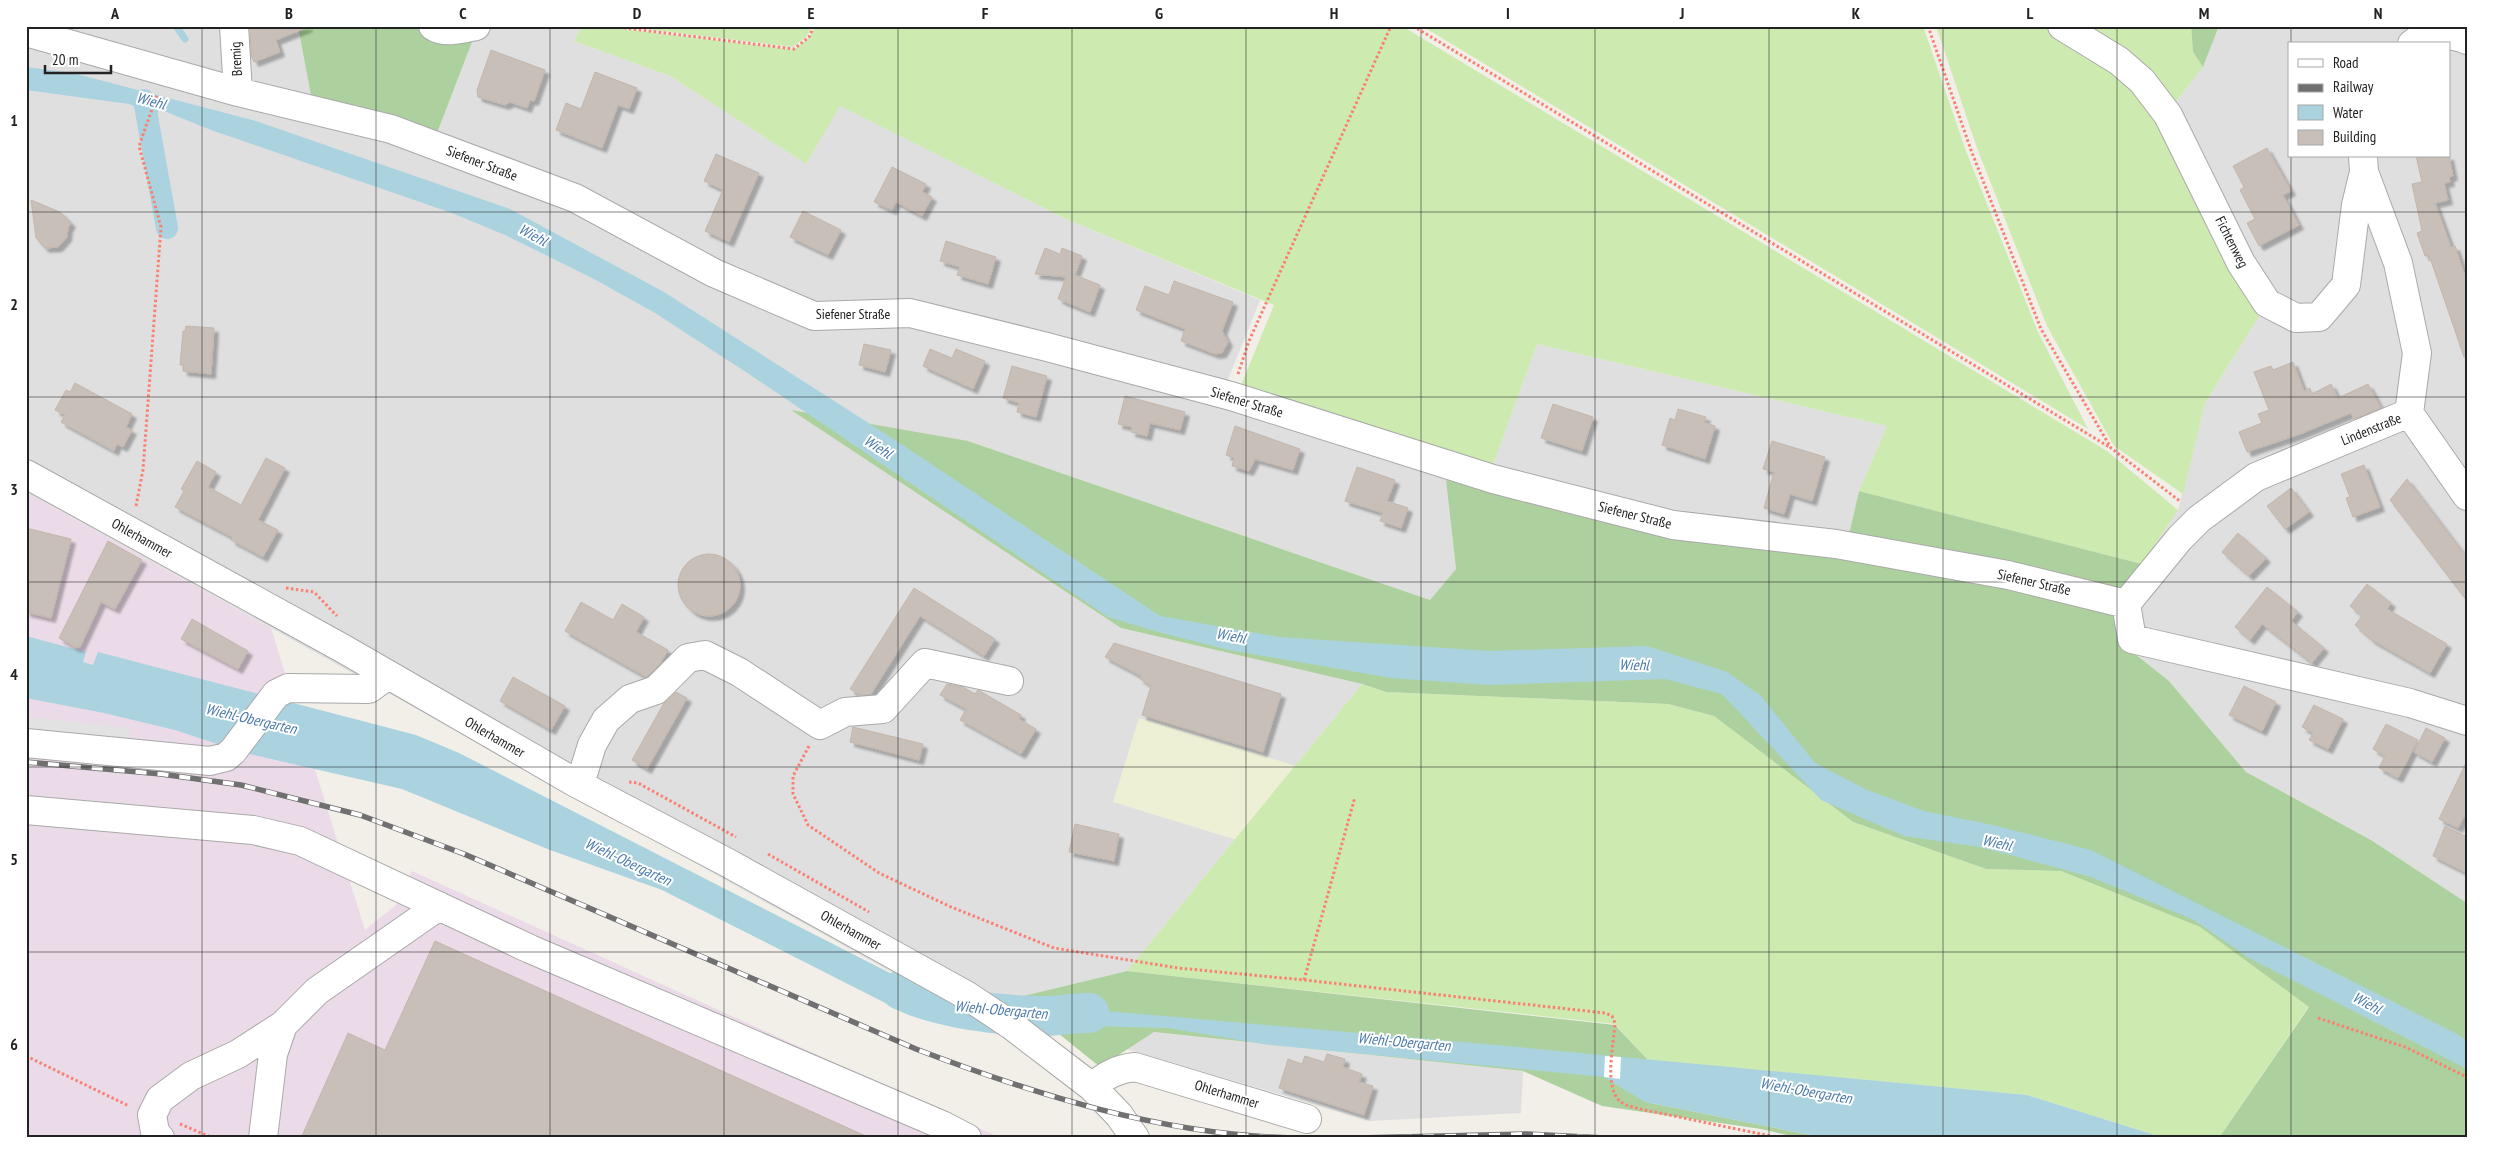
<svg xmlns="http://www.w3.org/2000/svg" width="2493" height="1164" font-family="'PT Sans Narrow',sans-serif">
<defs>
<filter id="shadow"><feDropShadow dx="4.5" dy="4.5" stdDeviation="1" flood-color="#0004"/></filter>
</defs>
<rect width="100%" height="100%" fill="#f2efe9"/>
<path fill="#e0dfdf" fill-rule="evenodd" d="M26 26H298L434 141 478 26H582L574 41 670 76 806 164 839 105 1066 219 1260 300 1218 404 1493 465 1537 344 1887 426 1859 491 1844 556 1678 535 1446 480 1456 569 1430 600 968 441 1121 628 1362 684 1127 971 1011 999 931 994 26 492Z
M2219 26H2467V903L2371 840 2246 772 2169 681 2120 642 2142 564 2178 510 2205 403 2263 310 2170 109 2203 67ZM2289 44H2449V156H2289Z
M1153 1032 1523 1071 1521 1113 1370 1121 1127 1049Z"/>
<path fill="#ebdbe8" d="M26 492 271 628 365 930 396 905 412 871 1001 1138H26Z"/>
<path fill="#eef0d5" d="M1139 718 1348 782 1322 866 1113 802Z"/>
<path fill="#cdebb0" d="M582 26H598L794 50 810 37 815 26H1402L2107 451 2178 510 2142 564 1859 491 1887 426 1537 344 1493 465 1241 385 1274 305 1066 219 840 106 806 164 670 76 574 41Z
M621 26H812L807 36 793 47Z
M1422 26H1923L1966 151 2038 332 2088 429Z
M1936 26H2191L2193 52 2203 67 2170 109 2263 310 2205 403 2183 494 2114 446 2047 326 1977 148Z
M1362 684 1386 692 1668 704 1714 716 1853 822 1986 869 2061 871 2200 927 2309 1006 2219 1138H2164L2027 1095 1648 1060 1615 1024 1127 971Z"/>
<path fill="#add19e" d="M298 26H428L477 29 434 141 313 106Z
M2191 26H2219L2203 67 2193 52Z
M791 410 968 441 1430 600 1456 569 1446 480 1678 535 1844 556 1859 491 2142 564 2120 642 2169 681 2246 772 2371 840 2467 903V1138H2219L2309 1007 2200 927 2061 871 1986 869 1853 822 1714 716 1668 704 1386 692 1362 684 1121 628Z
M1127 971 1615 1025 1648 1060 1646 1102 1826 1138H1800L1761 1129 1602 1106 1523 1071 1154 1032 1100 1067 1048 1025 1011 999Z"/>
<path fill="#e2e2e2" d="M26 717 130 728 129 745 26 735Z"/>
<path fill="#aad3df" d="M26 67 73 73 256 121 510 209 664 292 895 440 1160 616 1279 637 1490 651 1647 646 1727 672 1761 696 1815 763 1867 790 1924 811 1988 824 2091 850 2457 1034 2467 1041V1069L2249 958 2194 920 2091 877 1980 847 1904 836 1821 800 1722 694 1665 679 1488 685 1391 678 1229 650 1158 632 1108 617 749 374 655 313 594 279 505 235 452 213 211 130 159 109 156 117 129 104 26 90Z
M26 636 86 652 83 662 93 665 98 652 416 735 459 753 931 994 977 1022C952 1024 933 1023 909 1015L662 890 550 850 402 789 245 753 175 730 104 713 26 698Z
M1011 999 1048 1006 1485 1044 2027 1095 2164 1138H1826L1645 1102 1604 1077 1269 1045 1168 1028 1048 1025Z"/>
<path fill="#fff" d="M931 994 1011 999 1048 1025 977 1022Z
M1605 1056 1621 1057 1620 1079 1604 1077Z"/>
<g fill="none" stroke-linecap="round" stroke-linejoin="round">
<path stroke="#aad3df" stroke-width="7" d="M176 26 185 39"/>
<path stroke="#aad3df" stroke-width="22" d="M144 100 167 228"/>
<path stroke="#aad3df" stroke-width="40" d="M901 990C939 1008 998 1016 1040 1016 1057 1017 1072 1012 1089 1013"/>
</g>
<path fill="#c7bfb8" stroke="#c4b6ab" filter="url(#shadow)" d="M250 26H308V27L276 40 280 52 254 62 251 55Z
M491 50 545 70 534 101 530 100 527 108 510 102 505 105 478 97 477 90Z
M595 72 637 88 629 109 618 105 602 148 556 130 566 103 581 109Z
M2267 148 2291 191 2283 195 2299 225 2259 246 2247 223 2255 219 2240 190 2244 187 2233 166Z
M716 154 759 173 729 242 705 231 723 190 704 181Z
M2416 156H2449L2453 176 2449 177 2450 182 2444 183 2448 200 2435 203 2451 247 2455 246 2467 282V357H2464L2429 255 2425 256 2417 233 2422 231 2412 184 2422 182Z
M892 167 926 184 922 192 932 197 922 216 896 202 892 210 874 202Z
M31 200 60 212 71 223 68 228 67 237 58 247 45 248 36 238Z
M803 211 841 230 828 255 790 237Z
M946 241 996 257 988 284 957 275 960 267 940 261Z
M1045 248 1060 254 1062 248 1082 256 1075 275 1100 285 1090 312 1058 299 1066 277 1035 274Z
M1174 281 1233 302 1222 331 1228 342 1222 353 1215 354 1181 341 1185 329 1136 310 1145 286 1169 295Z
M186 326 214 328 211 374 183 371V365H180L183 331H185Z
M864 344 891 350 885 372 859 365Z
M930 349 952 358 956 349 985 361 973 389 923 366Z
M2293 362 2304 391 2310 388 2312 394 2331 384 2338 398 2368 384 2381 408 2354 419 2351 413 2300 434 2247 452 2239 432 2262 423 2258 414 2269 410 2254 372 2271 366 2273 370Z
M1012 366 1047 376 1036 417 1017 412 1019 403 1003 398Z
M75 383 132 414 126 427 132 430 123 447 117 444 114 451 61 422 65 415 55 410 66 390 70 392Z
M1125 396 1185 412 1180 430 1150 423 1147 436 1131 432 1132 427 1118 424Z
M1553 404 1593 417 1582 451 1541 438Z
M1678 409 1706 417 1704 422 1715 426 1705 459 1662 445 1670 418 1675 420Z
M1235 426 1300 449 1293 470 1255 459 1249 471 1232 466 1234 458 1226 455Z
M1772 441 1825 457 1812 501 1790 494 1784 514 1764 508 1774 472 1763 469Z
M266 458 285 468 258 520 278 530 263 557 231 540 232 537 175 507 184 491 181 489 197 461 216 472 208 487 241 505Z
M2364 465 2380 507 2353 517 2346 498 2350 497 2341 474Z
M1357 467 1395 480 1387 501 1408 508 1401 528 1380 521 1383 513 1345 501Z
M2407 479 2467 558V601L2390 500Z
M2291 488 2309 512 2285 529 2267 506Z
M26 528 71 539 51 618 26 612Z
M2238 533 2266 558 2249 576 2222 552Z
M108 541 142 560 115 609 101 602 80 647H75L59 638Z
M678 585a31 31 0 1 1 62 0a31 31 0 1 1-62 0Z
M2367 584 2391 603 2387 609 2447 644 2430 673 2372 640 2355 625 2362 616 2350 606Z
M2267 587 2298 612 2291 621 2324 648 2312 663 2262 624 2250 640 2235 627Z
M914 588 995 639 984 656 920 616 871 694 860 695 850 689Z
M581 602 613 620 622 604 644 617 636 632 668 650 660 664 646 677 565 631Z
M192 619 248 651 238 669 181 639Z
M1114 643 1281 694 1263 752 1142 715 1151 686 1139 678 1141 676 1105 657Z
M513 677 565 706 551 730 500 701Z
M947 684 963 687 975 694 978 690 1021 715 1019 719 1036 729 1021 754 960 720 966 709 940 695Z
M2244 686 2276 702 2262 731 2229 715Z
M676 692 687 698 647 769 632 760 664 703Z
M2314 705 2343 719 2328 749 2309 740 2313 733 2302 727Z
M2386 724 2418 740 2398 778 2379 768 2385 756 2373 749Z
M853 727 923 744 919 760 850 742Z
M2426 728 2445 738 2432 762 2414 752Z
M2467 761V811L2458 828 2439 819Z
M1075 824 1119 834 1114 861 1069 852Z
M2445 826 2467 837V873L2433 856Z
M435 941 870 1138H301L348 1033 385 1050Z
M1327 1054 1345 1059 1343 1067 1362 1074 1359 1082 1373 1086 1364 1115 1279 1088 1288 1059 1302 1064 1305 1056 1324 1062Z"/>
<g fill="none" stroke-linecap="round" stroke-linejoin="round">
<defs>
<path id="minor" d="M234 26 238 92
M433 26C445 34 462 29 476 26
M2062 26 2119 61 2142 81 2168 115 2241 263 2267 303 2296 318 2319 317 2346 285 2356 205 2364 172
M26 32 238 92 391 129 575 198 714 273 814 316 910 313 1047 347 1231 396 1493 479 1673 525 1836 544 2008 575 2126 604
M2412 44C2425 32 2450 33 2467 40
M2409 413 2467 496
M26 474 342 648 576 783 728 863 966 995 1011 1025 1092 1087 1119 1115 1135 1138
M2126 604 2180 538 2199 519 2256 477 2409 413 2417 353 2398 263 2364 172 2363 156
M2126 604 2132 639 2410 703 2467 721
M26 743 210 761 226 757 233 751 276 694 288 688 369 689 388 675
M576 783 584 771 592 745 606 720 630 699 656 690 688 658 705 655 739 672 820 725 845 712 883 709 925 663 1009 681
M26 810 253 830 300 841 530 949 942 1125 967 1138
M1092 1087C1106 1075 1117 1069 1135 1067L1307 1119
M160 1138 155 1132 152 1115 160 1099 191 1076 238 1054 283 1025 317 991 439 906
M263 1138 273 1054 283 1025"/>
</defs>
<use href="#minor" stroke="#a9a9a9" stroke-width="30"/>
<path stroke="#fa8072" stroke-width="3" stroke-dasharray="2.5 2.5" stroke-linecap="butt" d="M609 26 794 49 809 37 814 26
M1413 26 2111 448
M1928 26 1971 150 2041 329 2111 448 2181 502
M1238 374 1249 341 1391 26
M136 506 143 470 161 227 139 146 157 95
M286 588 314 592 337 616
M809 746 793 776V794L808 825 879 873 951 907 1054 948 1178 968 1304 980 1605 1013 1612 1016 1615 1023C1614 1043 1603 1089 1621 1102 1626 1106 1634 1107 1640 1109L1780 1138
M629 782 638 783 736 837
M768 854 869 912
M1304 980 1355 797
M2318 1018 2405 1047 2467 1077
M26 1056 129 1106
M180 1124 213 1138"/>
<use href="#minor" stroke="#fff" stroke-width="28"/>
<defs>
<path id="rail" d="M26 762 161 774 241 785 360 815 464 854 916 1049C1036 1095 1163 1135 1293 1138
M1357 1138 1527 1134 1605 1138"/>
</defs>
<use href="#rail" stroke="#707070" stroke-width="5.5"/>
<use href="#rail" stroke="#fff" stroke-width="4" stroke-dasharray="11" stroke-linecap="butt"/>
</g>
<path fill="none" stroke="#222" stroke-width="1" stroke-opacity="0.55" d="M202 26V1138M376 26V1138M550 26V1138M724 26V1138M898 26V1138M1072 26V1138M1246 26V1138M1421 26V1138M1595 26V1138M1769 26V1138M1943 26V1138M2117 26V1138M2291 26V44M2291 156V1138M26 212H2467M26 397H2467M26 582H2467M26 767H2467M26 952H2467"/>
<g text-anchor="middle" stroke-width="4" stroke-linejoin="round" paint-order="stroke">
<g font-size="14" fill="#222" stroke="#fff">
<text transform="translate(236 59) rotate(-93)" y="5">Bremig</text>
<text transform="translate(482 163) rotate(21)" y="5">Siefener Straße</text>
<text transform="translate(2232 242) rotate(63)" y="5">Fichtenweg</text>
<text x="853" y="319">Siefener Straße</text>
<text transform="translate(1247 402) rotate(17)" y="5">Siefener Straße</text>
<text transform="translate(2371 429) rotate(-22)" y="5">Lindenstraße</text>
<text transform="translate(1635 515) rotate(14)" y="5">Siefener Straße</text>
<text transform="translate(142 538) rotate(29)" y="5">Ohlerhammer</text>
<text transform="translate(2034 582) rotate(13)" y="5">Siefener Straße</text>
<text transform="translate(495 737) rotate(30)" y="5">Ohlerhammer</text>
<text transform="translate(851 930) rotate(29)" y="5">Ohlerhammer</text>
<text transform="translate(1227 1094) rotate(17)" y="5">Ohlerhammer</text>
</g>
<g font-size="15" font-style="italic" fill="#4a7aab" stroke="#fff">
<text transform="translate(151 101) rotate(15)" y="5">Wiehl</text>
<text transform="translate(533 235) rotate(28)" y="5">Wiehl</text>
<text transform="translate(878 447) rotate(33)" y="5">Wiehl</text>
<text transform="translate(1231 636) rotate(10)" y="5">Wiehl</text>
<text transform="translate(1634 665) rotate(1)" y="5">Wiehl</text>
<text transform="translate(251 719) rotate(13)" y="5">Wiehl-Obergarten</text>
<text transform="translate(1997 843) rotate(12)" y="5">Wiehl</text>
<text transform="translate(628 862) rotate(25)" y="5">Wiehl-Obergarten</text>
<text transform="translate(2367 1003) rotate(28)" y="5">Wiehl</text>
<text transform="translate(1001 1010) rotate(5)" y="5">Wiehl-Obergarten</text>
<text transform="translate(1404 1042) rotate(5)" y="5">Wiehl-Obergarten</text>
<text transform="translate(1806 1091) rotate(10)" y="5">Wiehl-Obergarten</text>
</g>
</g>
<rect width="2493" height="1164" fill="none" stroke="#ffffff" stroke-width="55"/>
<rect x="2288" y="42" width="162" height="115" fill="#ffffff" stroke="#a7a7a7"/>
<rect x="2298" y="59" width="25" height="8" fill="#ffffff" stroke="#a7a7a7"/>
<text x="2333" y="68" font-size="15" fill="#222222">Road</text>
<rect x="2298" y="84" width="25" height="8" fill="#707070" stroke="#a7a7a7"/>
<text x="2333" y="92" font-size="15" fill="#222222">Railway</text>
<rect x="2298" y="105" width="25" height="15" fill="#aad3df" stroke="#a7a7a7"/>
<text x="2333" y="118" font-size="15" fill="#222222">Water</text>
<rect x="2298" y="130" width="25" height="15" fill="#c7bfb8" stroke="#a7a7a7"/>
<text x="2333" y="142" font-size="15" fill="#222222">Building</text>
<path d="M45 65v8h66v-8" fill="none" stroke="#222222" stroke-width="2.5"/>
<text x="52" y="65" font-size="15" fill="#222222" stroke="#ffffff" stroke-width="4" paint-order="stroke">20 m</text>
<rect x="28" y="28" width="2438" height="1108" fill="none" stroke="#222" stroke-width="2"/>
<g font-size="16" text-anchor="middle" font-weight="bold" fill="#222">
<text x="115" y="19">A</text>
<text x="289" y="19">B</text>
<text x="463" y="19">C</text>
<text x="637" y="19">D</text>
<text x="811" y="19">E</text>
<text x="985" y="19">F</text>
<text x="1159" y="19">G</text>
<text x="1334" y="19">H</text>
<text x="1508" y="19">I</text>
<text x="1682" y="19">J</text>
<text x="1856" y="19">K</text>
<text x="2030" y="19">L</text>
<text x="2204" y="19">M</text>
<text x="2378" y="19">N</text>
<text x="14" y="126">1</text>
<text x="14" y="310">2</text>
<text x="14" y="495">3</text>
<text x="14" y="680">4</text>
<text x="14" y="865">5</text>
<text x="14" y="1050">6</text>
</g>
</svg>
